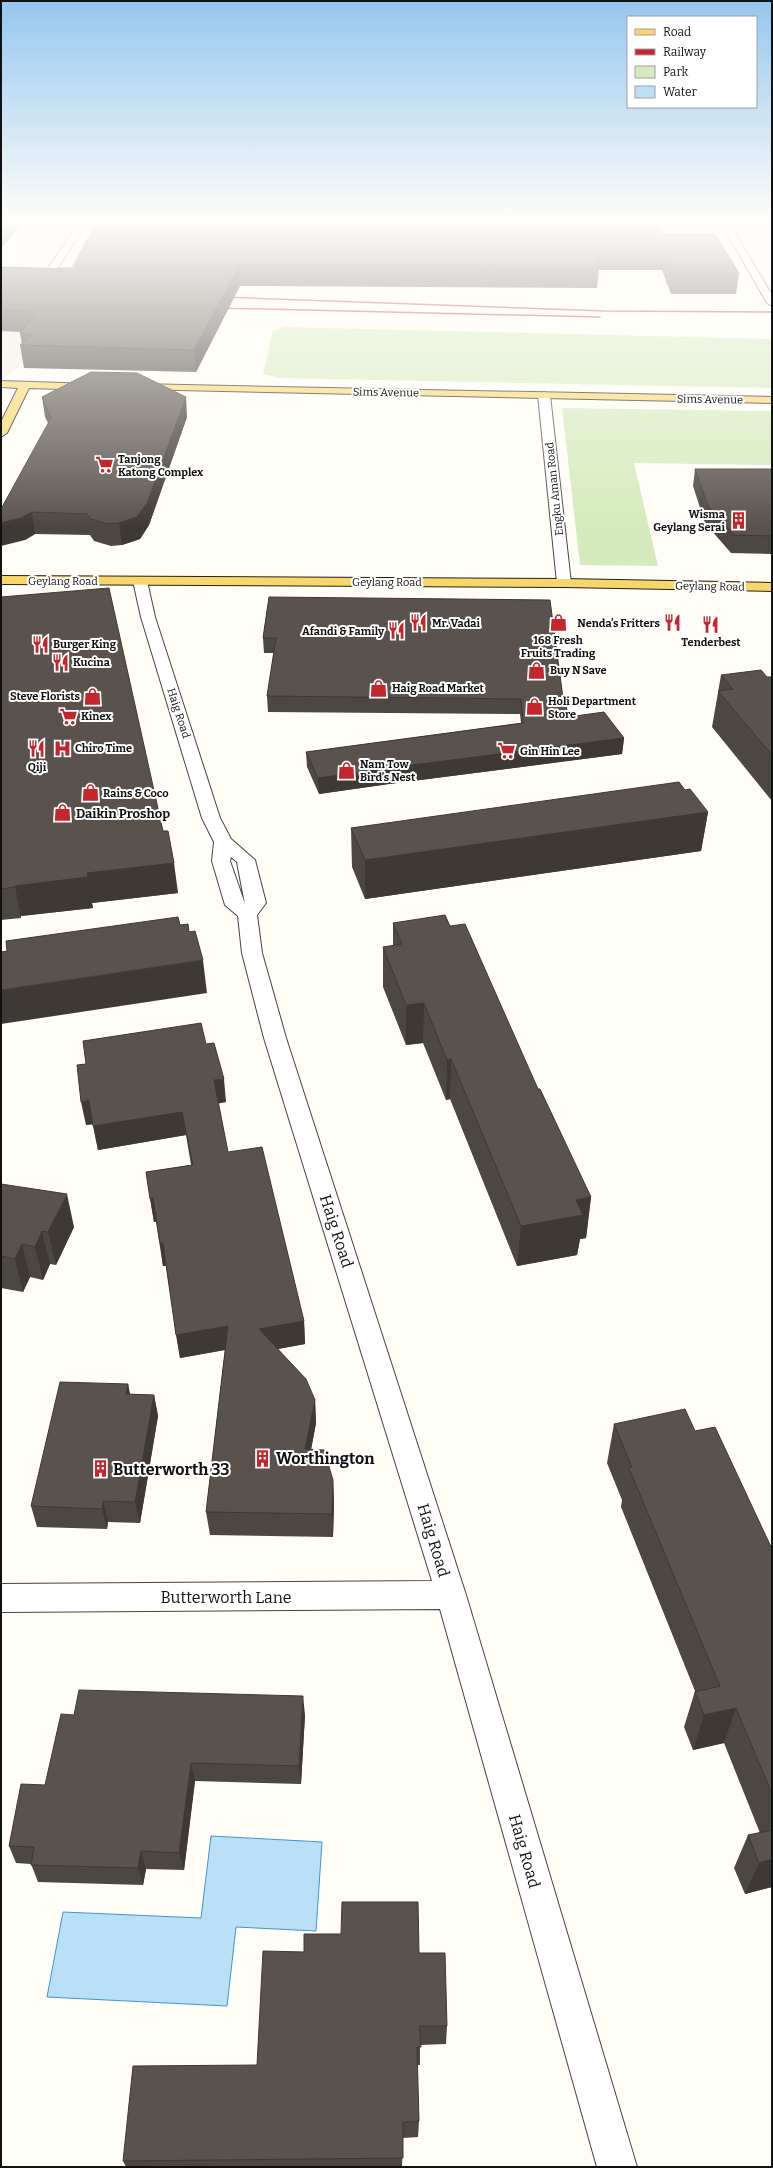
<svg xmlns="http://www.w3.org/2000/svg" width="773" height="2168" font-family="Bitter,serif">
<rect width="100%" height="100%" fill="#fffdf5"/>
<path fill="#d5ebbd" d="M284 327 772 339V388L279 378 263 374 273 331Z
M562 408 772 411V465L634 463 658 566 580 565Z"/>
<path fill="#f1ede2" d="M1 311 50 312 26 356 18 367 1 380Z"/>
<path fill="#b9e0f7" stroke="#3f96cf" d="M211 1836 322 1842 316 1931 236 1927 227 2006 47 1997 63 1912 201 1918Z"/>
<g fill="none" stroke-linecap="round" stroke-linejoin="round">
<defs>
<path id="minor" d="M79 223H87L57 269 72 268 97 223H105L79 272 68 275 48 273 46 271Z
M721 223H729L772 295V306L767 303Z
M544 392 550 395 571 583 564 587 557 583 538 395Z
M140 577 147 581 155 617 220 818 231 839 255 860 266 903 257 915 262 953 286 1038 466 1595 637 2167H597L440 1609 1 1612V1584L432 1581 264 1038 242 953 238 916 225 905 212 861 214 842 202 818 141 617 133 581ZM231 857 237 862 245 904 230 861Z"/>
<path id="major" d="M1 381 94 384 99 387 94 390 29 388 7 433 1 437V422L18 388 1 387Z
M138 384 772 397V403L134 389 133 387Z
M1 576 564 579 772 583V591L564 587 1 584Z"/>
</defs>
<use href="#minor" stroke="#444" stroke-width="2"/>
<use href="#major" stroke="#222" stroke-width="2"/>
<use href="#minor" fill="#fff" fill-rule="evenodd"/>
<use href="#major" fill="#f9d66b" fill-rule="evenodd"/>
<path stroke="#c4262e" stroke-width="1.5" d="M223 297 606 311 772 312
M218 308 600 317"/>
</g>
<path fill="#4d4742" d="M610 223H658L662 234 739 273 736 294H671L662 270H599L597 288 240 286 196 372 24 368 20 345 22 344 20 333 22 332 1 331V267L73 269 610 226Z
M42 397 187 417 149 525 140 539 122 545 111 546 94 541 90 535 35 534 25 540 48 423 45 417Z
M695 469H772V554L731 553 705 523 693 486Z
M1 597 163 831 178 893 92 903 93 908 21 916V918L1 920Z
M269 597 563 698 568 717 624 738 622 754 389 784 319 794 307 767 306 752 521 723 520 714 268 712 267 696 274 653H264L263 638Z
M721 675 767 677H772V801L712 727Z
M685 790 708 812 701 851 365 899 352 867 351 828Z
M393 923 450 926 538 1089 591 1197 586 1238 580 1239 577 1255 517 1266 450 1099 446 1100 423 1043 406 1045 383 987V947L393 946Z
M206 1044 226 1102 218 1103 228 1152 304 1321 305 1344 278 1349 315 1400 316 1423 311 1449 333 1480 334 1503 333 1537 210 1535 206 1512 225 1350 180 1358 166 1266H163L156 1222H154L146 1172 191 1165 186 1135 98 1150 93 1124 86 1125Z
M1 1184 74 1227 56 1265 50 1264 43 1280 30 1277 23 1292 1 1288Z
M128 1384 130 1394 154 1395 158 1416 140 1523 108 1522 107 1529 37 1527 31 1506Z
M614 1424 695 1431 772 1549V1887L745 1894 734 1868 748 1835 760 1833 724 1743 693 1750 684 1727 695 1691 621 1507 622 1500 607 1463Z
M305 1715 301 1784 195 1781 184 1870 146 1869 143 1885 38 1882 31 1864 16 1863 9 1846 45 1785Z
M419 1953 447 2026 446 2044 420 2045V2065H417L419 2121 418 2137 403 2138 402 2167H126L123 2161 257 2065Z"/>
<path fill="#3f3936" d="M3 223H22L1 249V226Z
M239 266 240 286 196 372 194 350Z
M186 397 187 417 149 525 140 539 122 545 119 523Z
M32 512 35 534 25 540 1 546V523Z
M624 738 622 754 389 784 319 794 318 778 389 768Z
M708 812 701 851 365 899V860Z
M174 863 178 893 92 903 93 908 21 916V918L15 886 87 873Z
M203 960 207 993 1 1024V990Z
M424 1003 423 1043 406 1045V1005Z
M451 1059 450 1099 446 1100 447 1060Z
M224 1079 226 1102 216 1104 214 1080Z
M89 1100 94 1124 86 1125 81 1102Z
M182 1112 186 1135 98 1150 93 1126Z
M67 1194 74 1227 56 1265 48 1232Z
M591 1197 586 1238 580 1239 577 1255 517 1266 521 1226 576 1200Z
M153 1198 156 1222H154L150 1199Z
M42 1231 50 1264 43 1280 35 1247Z
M160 1243H163L166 1266H163Z
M22 1244 30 1277 23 1292 15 1259Z
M304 1321 305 1344 261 1352 259 1329Z
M228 1326 230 1349 180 1358 176 1335Z
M128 1384 132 1406 126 1394Z
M154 1395 158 1416 140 1523 135 1502Z
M315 1400 316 1423 307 1471 305 1449Z
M333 1480 334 1503 333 1537 332 1514Z
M103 1501 108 1522 107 1529 102 1509Z
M303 1696 305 1715 301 1784 299 1766Z
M736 1708 724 1743 693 1750 704 1715Z
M191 1763 195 1781 184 1870 179 1853Z
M141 1851 146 1869 143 1885 138 1868Z
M772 1859V1887L745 1894 759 1863Z"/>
<path fill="#5a524d" stroke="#3f3936" d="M612 223H658L662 234H715L739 273 674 274 665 250H593L599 268 239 266 194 350 20 345 32 335 20 333 36 314H31L34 311 1 310V267L73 269 95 224 612 226Z
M91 372 137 373 186 397 147 503 137 517 119 523 108 524 91 519 87 514 32 512 21 518 1 523V509L51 418 42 397Z
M695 469H772V536L734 535 708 506Z
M109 588 163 831H168L174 863 87 873 88 877 15 886V887L1 889V597Z
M269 597 550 600 563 698H565L568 717 604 712 624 738 389 768 318 778 306 752 523 723 521 699 267 696 276 638H263Z
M761 670 767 677H772V755L718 691 733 689 721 675Z
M679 782 685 790 690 789 708 812 365 860 351 828Z
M445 915 450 926 465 924 538 1089H540L591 1197 576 1200 583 1215 521 1226 451 1059 447 1060 424 1003 406 1005 383 947 402 944 393 923Z
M178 917 180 925 188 924 189 932 195 931 203 960 1 990V952L7 951 6 941Z
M201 1023 206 1044 214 1043 224 1079 214 1080 228 1152 262 1147 304 1321 259 1329 306 1379 315 1400 305 1449 324 1450 333 1480 332 1514 206 1512 228 1326 176 1335 163 1243H160L153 1198 150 1199 146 1172 193 1165 182 1112 93 1126 89 1100 81 1102 77 1065 86 1064 83 1041Z
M1 1184 67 1194 48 1232 42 1231 35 1247 22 1244 15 1259 1 1256Z
M60 1382 128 1384 126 1394 154 1395 135 1502 103 1501 102 1509 31 1506Z
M685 1409 695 1431 715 1427 772 1549V1794L736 1708 704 1715 695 1692 720 1686 629 1468 632 1467 614 1424Z
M79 1690 303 1696 299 1766 191 1763 179 1853 141 1851 138 1868 31 1865 34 1847 9 1846 21 1784 45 1785 61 1714 74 1715Z
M772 1830V1859L759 1863 748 1835Z
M342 1902H418L419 1953H445L447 2026H419L421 2047H417L419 2121 403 2122V2158L123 2161 133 2066 257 2065 263 1951 304 1952V1934H341Z"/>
<linearGradient id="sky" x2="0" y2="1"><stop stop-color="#95c6ee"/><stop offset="0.42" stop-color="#fffefa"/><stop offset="1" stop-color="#fffefa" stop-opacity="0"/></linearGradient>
<rect width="773" height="527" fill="url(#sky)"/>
<defs>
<symbol id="supermarket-bare" viewBox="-9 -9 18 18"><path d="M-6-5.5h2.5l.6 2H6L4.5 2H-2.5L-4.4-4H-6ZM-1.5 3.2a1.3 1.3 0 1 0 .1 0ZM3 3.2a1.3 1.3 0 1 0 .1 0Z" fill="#c4262e" stroke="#fff" stroke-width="2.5" paint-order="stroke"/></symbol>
<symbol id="building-bare" viewBox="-9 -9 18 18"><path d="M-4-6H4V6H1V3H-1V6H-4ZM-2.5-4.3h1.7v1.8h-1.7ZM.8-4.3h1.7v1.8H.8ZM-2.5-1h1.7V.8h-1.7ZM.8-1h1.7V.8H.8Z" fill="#c4262e" stroke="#fff" stroke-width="2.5" paint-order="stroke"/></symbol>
<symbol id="shop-bare" viewBox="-9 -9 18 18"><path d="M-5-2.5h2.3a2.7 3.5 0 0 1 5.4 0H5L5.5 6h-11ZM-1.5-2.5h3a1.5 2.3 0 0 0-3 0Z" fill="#c4262e" stroke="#fff" stroke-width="2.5" paint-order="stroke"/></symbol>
<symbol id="restaurant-bare" viewBox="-9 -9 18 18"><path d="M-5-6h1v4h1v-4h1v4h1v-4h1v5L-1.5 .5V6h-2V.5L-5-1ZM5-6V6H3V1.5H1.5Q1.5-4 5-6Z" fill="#c4262e" stroke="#fff" stroke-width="2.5" paint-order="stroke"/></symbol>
<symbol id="hospital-bare" viewBox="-9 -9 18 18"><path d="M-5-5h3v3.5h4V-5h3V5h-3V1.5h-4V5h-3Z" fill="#c4262e" stroke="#fff" stroke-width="2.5" paint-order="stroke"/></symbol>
</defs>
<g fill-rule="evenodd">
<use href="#supermarket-bare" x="92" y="452" width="25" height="25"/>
<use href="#building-bare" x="726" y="508" width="25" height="25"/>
<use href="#shop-bare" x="546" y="610" width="25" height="25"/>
<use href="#restaurant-bare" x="406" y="610" width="25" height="25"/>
<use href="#restaurant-bare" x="660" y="610" width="25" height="25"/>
<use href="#restaurant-bare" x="698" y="612" width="25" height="25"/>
<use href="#restaurant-bare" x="384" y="618" width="25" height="25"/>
<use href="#restaurant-bare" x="28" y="632" width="25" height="25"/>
<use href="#restaurant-bare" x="48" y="650" width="25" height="25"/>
<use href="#shop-bare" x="524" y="658" width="25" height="25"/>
<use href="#shop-bare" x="366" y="676" width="25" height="25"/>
<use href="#shop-bare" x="80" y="684" width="25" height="25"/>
<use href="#shop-bare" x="522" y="694" width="25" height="25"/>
<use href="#supermarket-bare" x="56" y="704" width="25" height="25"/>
<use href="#hospital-bare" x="50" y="736" width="25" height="25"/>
<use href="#restaurant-bare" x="24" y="736" width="25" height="25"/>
<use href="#supermarket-bare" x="494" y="738" width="25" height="25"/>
<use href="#shop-bare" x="334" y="758" width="25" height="25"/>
<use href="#shop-bare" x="78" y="780" width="25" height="25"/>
<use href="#shop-bare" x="50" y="800" width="25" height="25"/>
<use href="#building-bare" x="250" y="1446" width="25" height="25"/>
<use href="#building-bare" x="88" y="1456" width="25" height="25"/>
</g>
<g text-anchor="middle" stroke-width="4" stroke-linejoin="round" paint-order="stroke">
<g font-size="11" fill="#111" stroke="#fff">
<text transform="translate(386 392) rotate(1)" y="4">Sims Avenue</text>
<text transform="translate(710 399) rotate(1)" y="4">Sims Avenue</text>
<text transform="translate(554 489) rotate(-96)" y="4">Engku Aman Road</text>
<text x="63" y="585">Geylang Road</text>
<text x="387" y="586">Geylang Road</text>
<text transform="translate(710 586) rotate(1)" y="4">Geylang Road</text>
<text transform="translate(179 713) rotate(72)" y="4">Haig Road</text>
</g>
<g font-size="11" font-weight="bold" fill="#111" stroke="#fff" text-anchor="start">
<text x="118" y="463">Tanjong<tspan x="118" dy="13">Katong Complex</tspan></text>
<text x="725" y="518" text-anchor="end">Wisma<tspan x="725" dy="13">Geylang Serai</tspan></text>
<text x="432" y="627">Mr. Vadai</text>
<text x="660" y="627" text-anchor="end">Nenda’s Fritters</text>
<text x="384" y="635" text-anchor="end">Afandi &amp; Family</text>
<text x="558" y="644" text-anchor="middle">168 Fresh<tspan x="558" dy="13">Fruits Trading</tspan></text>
<text x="711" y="646" text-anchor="middle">Tenderbest</text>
<text x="53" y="648">Burger King</text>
<text x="73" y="666">Kucina</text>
<text x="550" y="674">Buy N Save</text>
<text x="392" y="692">Haig Road Market</text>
<text x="80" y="700" text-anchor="end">Steve Florists</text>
<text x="548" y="705">Holi Department<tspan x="548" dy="13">Store</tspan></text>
<text x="81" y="720">Kinex</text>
<text x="75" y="752">Chiro Time</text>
<text x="520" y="755">Gin Hin Lee</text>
<text x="360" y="768">Nam Tow<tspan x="360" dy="13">Bird’s Nest</tspan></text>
<text x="37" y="771" text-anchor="middle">Qiji</text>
<text x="103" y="797">Rains &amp; Coco</text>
</g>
<g font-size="13" font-weight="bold" fill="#111" stroke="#fff" text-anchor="start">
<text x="76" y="818">Daikin Proshop</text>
</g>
<g font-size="16" fill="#111" stroke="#fff">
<text transform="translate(337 1231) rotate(72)" y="6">Haig Road</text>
<text transform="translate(434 1540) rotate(73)" y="6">Haig Road</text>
<text x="226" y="1603">Butterworth Lane</text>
<text transform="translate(525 1851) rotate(74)" y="6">Haig Road</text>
</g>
<g font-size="16" font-weight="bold" fill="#111" stroke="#fff" text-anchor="start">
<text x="276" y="1464">Worthington</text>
<text x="113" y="1475">Butterworth 33</text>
</g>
</g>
<rect width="773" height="2168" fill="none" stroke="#111111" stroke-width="4"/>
<rect x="627" y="16" width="130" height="92" fill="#ffffff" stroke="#a0a0a0"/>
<rect x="635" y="29" width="20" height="6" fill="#f9d66b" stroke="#a0a0a0"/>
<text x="663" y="36" font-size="12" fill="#111111">Road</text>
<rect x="635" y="49" width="20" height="6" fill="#c4262e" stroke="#a0a0a0"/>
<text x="663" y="56" font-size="12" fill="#111111">Railway</text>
<rect x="635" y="66" width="20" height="12" fill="#d5ebbd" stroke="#a0a0a0"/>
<text x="663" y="76" font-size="12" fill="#111111">Park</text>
<rect x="635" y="86" width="20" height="12" fill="#b9e0f7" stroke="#a0a0a0"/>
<text x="663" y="96" font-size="12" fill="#111111">Water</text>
</svg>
